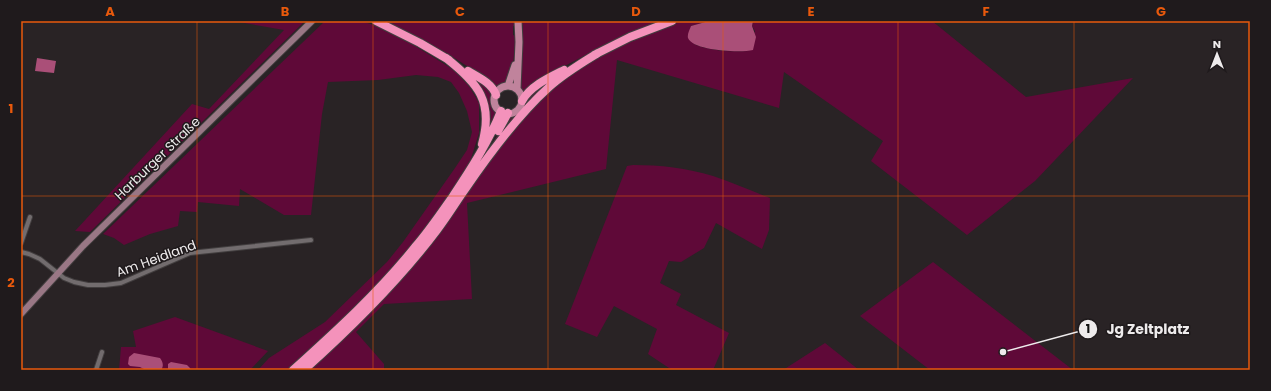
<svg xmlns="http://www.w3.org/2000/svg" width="1271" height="391" font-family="Poppins,sans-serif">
<rect width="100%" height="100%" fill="#292325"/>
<path fill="#5f0938" d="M233 21H305L90 232 75 231 192 104 209 109 284 30Z
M325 21H361L377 26 407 41 454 70 469 86 479 103V133L469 165 431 222 408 252 364 299 289 370H258L269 358 325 322 387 262 403 242 455 168 467 150 472 132 467 111 459 93 451 82 438 77 416 75 378 80 328 82 322 114 311 215H284L240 189 239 206 198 202 197 212 180 211 178 226 150 234 124 245 114 238 103 234Z
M383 21H664C615 41 566 61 524 92H522L519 86 523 36V25L513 26V35L516 36 512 74 508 82 496 88C464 59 422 41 383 21Z
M682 21H709L691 26 694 44C710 51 730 52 748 51L755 31 752 26 753 21H932L1026 97 1133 78 1035 181 967 235 871 161 883 141 784 72 779 108 617 60 606 169 467 203 472 299 384 304 356 332 384 364V370H309L488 162 530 109 572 71 627 42Z
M558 74 487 154 507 117C526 110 518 106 529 95 537 87 549 81 558 74Z
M474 77 489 87 493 95 492 101 497 114 485 140 488 121Z
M633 165C660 165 687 168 713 176 732 182 751 191 770 198L769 230 762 249 716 223 704 248 681 262 669 261 660 283 681 294 676 305 729 333 713 370H672L648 354 657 329 614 306 597 337 565 324 627 166Z
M933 262 1073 370H930L860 316Z
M175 317 268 351 250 370H119L121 347H136L133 331Z
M825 343 859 370H783Z"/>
<path fill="#aa4f78" d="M709 21H753L752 26 756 37 753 50C741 53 693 51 688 38 687 34 690 29 691 26Z
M37 58 56 61 54 73 35 71Z
M134 353 160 358C163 362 164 366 161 370H146L140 367 130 366 128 364 129 357Z
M171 362 187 365 190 368 191 370H168V364Z"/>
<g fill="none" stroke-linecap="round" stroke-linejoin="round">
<defs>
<path id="street" d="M21 243 30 217
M21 252 29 254 40 259 64 278 74 282 88 285H105L121 283 190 253 311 240
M96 370 102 352"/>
<path id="secondary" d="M21 314 83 246 312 21"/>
<path id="primary" d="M508 86 515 65
M494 100a14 14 0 1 1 28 0a14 14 0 1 1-28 0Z
M517 89 519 42 518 21"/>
<path id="highway" d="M376 21 420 43 449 60
M594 55 630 37 672 21
M446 58C478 83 494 102 482 144
M468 71C478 77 492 83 496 95
M522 101C530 86 550 77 564 70
M498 131 508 113
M293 370C336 331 379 292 415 247 429 231 441 213 453 196 471 169 489 141 501 111
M304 370C352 327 398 282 437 230 447 217 456 202 466 188 490 153 517 116 548 88 563 74 580 64 598 53"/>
</defs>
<use href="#street" stroke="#423e3f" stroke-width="6"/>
<use href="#secondary" stroke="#423e3f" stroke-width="8"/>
<use href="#primary" stroke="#423e3f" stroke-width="9"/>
<use href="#highway" stroke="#423e3f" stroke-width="10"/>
<use href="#street" stroke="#726c6e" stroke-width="4"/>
<use href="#secondary" stroke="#997785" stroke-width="6"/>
<use href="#primary" stroke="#c0839c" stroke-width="7"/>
<use href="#highway" stroke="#f492bb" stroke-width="8"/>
</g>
<path fill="none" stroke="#e8590c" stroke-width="1" stroke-opacity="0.55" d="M197 21V370M373 21V370M548 21V370M723 21V370M898 21V370M1074 21V370M21 196H1250"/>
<g text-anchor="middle" stroke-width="3" stroke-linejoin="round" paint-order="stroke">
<g font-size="13" fill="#eeebec" stroke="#1f1a1c">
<text transform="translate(157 158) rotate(-44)" y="5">Harburger Straße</text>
<text transform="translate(156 258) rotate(-20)" y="5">Am Heidland</text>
</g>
</g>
<path fill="none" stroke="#eeebec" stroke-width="1.5" d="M1003 352L1088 329"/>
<g fill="#eeebec" stroke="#1f1a1c" stroke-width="1.5">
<circle cx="1003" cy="352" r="4"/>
<circle cx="1088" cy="329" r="10"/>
</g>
<g font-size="12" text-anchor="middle" font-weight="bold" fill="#111">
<text x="1088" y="333">1</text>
</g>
<g font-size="14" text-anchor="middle" font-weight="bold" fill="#eeebec" stroke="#1f1a1c" stroke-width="3" stroke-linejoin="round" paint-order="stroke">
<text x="1148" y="334">Jg Zeltplatz</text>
</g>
<rect width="1271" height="391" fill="none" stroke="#1f1a1c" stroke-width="44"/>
<g transform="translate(1217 54)" stroke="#1f1a1c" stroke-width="3" paint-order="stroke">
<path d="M0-3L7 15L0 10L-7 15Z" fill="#eeebec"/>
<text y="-6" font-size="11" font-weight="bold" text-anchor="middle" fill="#eeebec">N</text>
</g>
<rect x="22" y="22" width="1227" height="347" fill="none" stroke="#e8590c" stroke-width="1.5"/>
<g font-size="13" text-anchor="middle" font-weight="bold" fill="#e8590c">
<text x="110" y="16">A</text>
<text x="285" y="16">B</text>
<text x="460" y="16">C</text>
<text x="636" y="16">D</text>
<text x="811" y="16">E</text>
<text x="986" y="16">F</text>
<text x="1161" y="16">G</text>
<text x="11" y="113">1</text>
<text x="11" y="287">2</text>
</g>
</svg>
